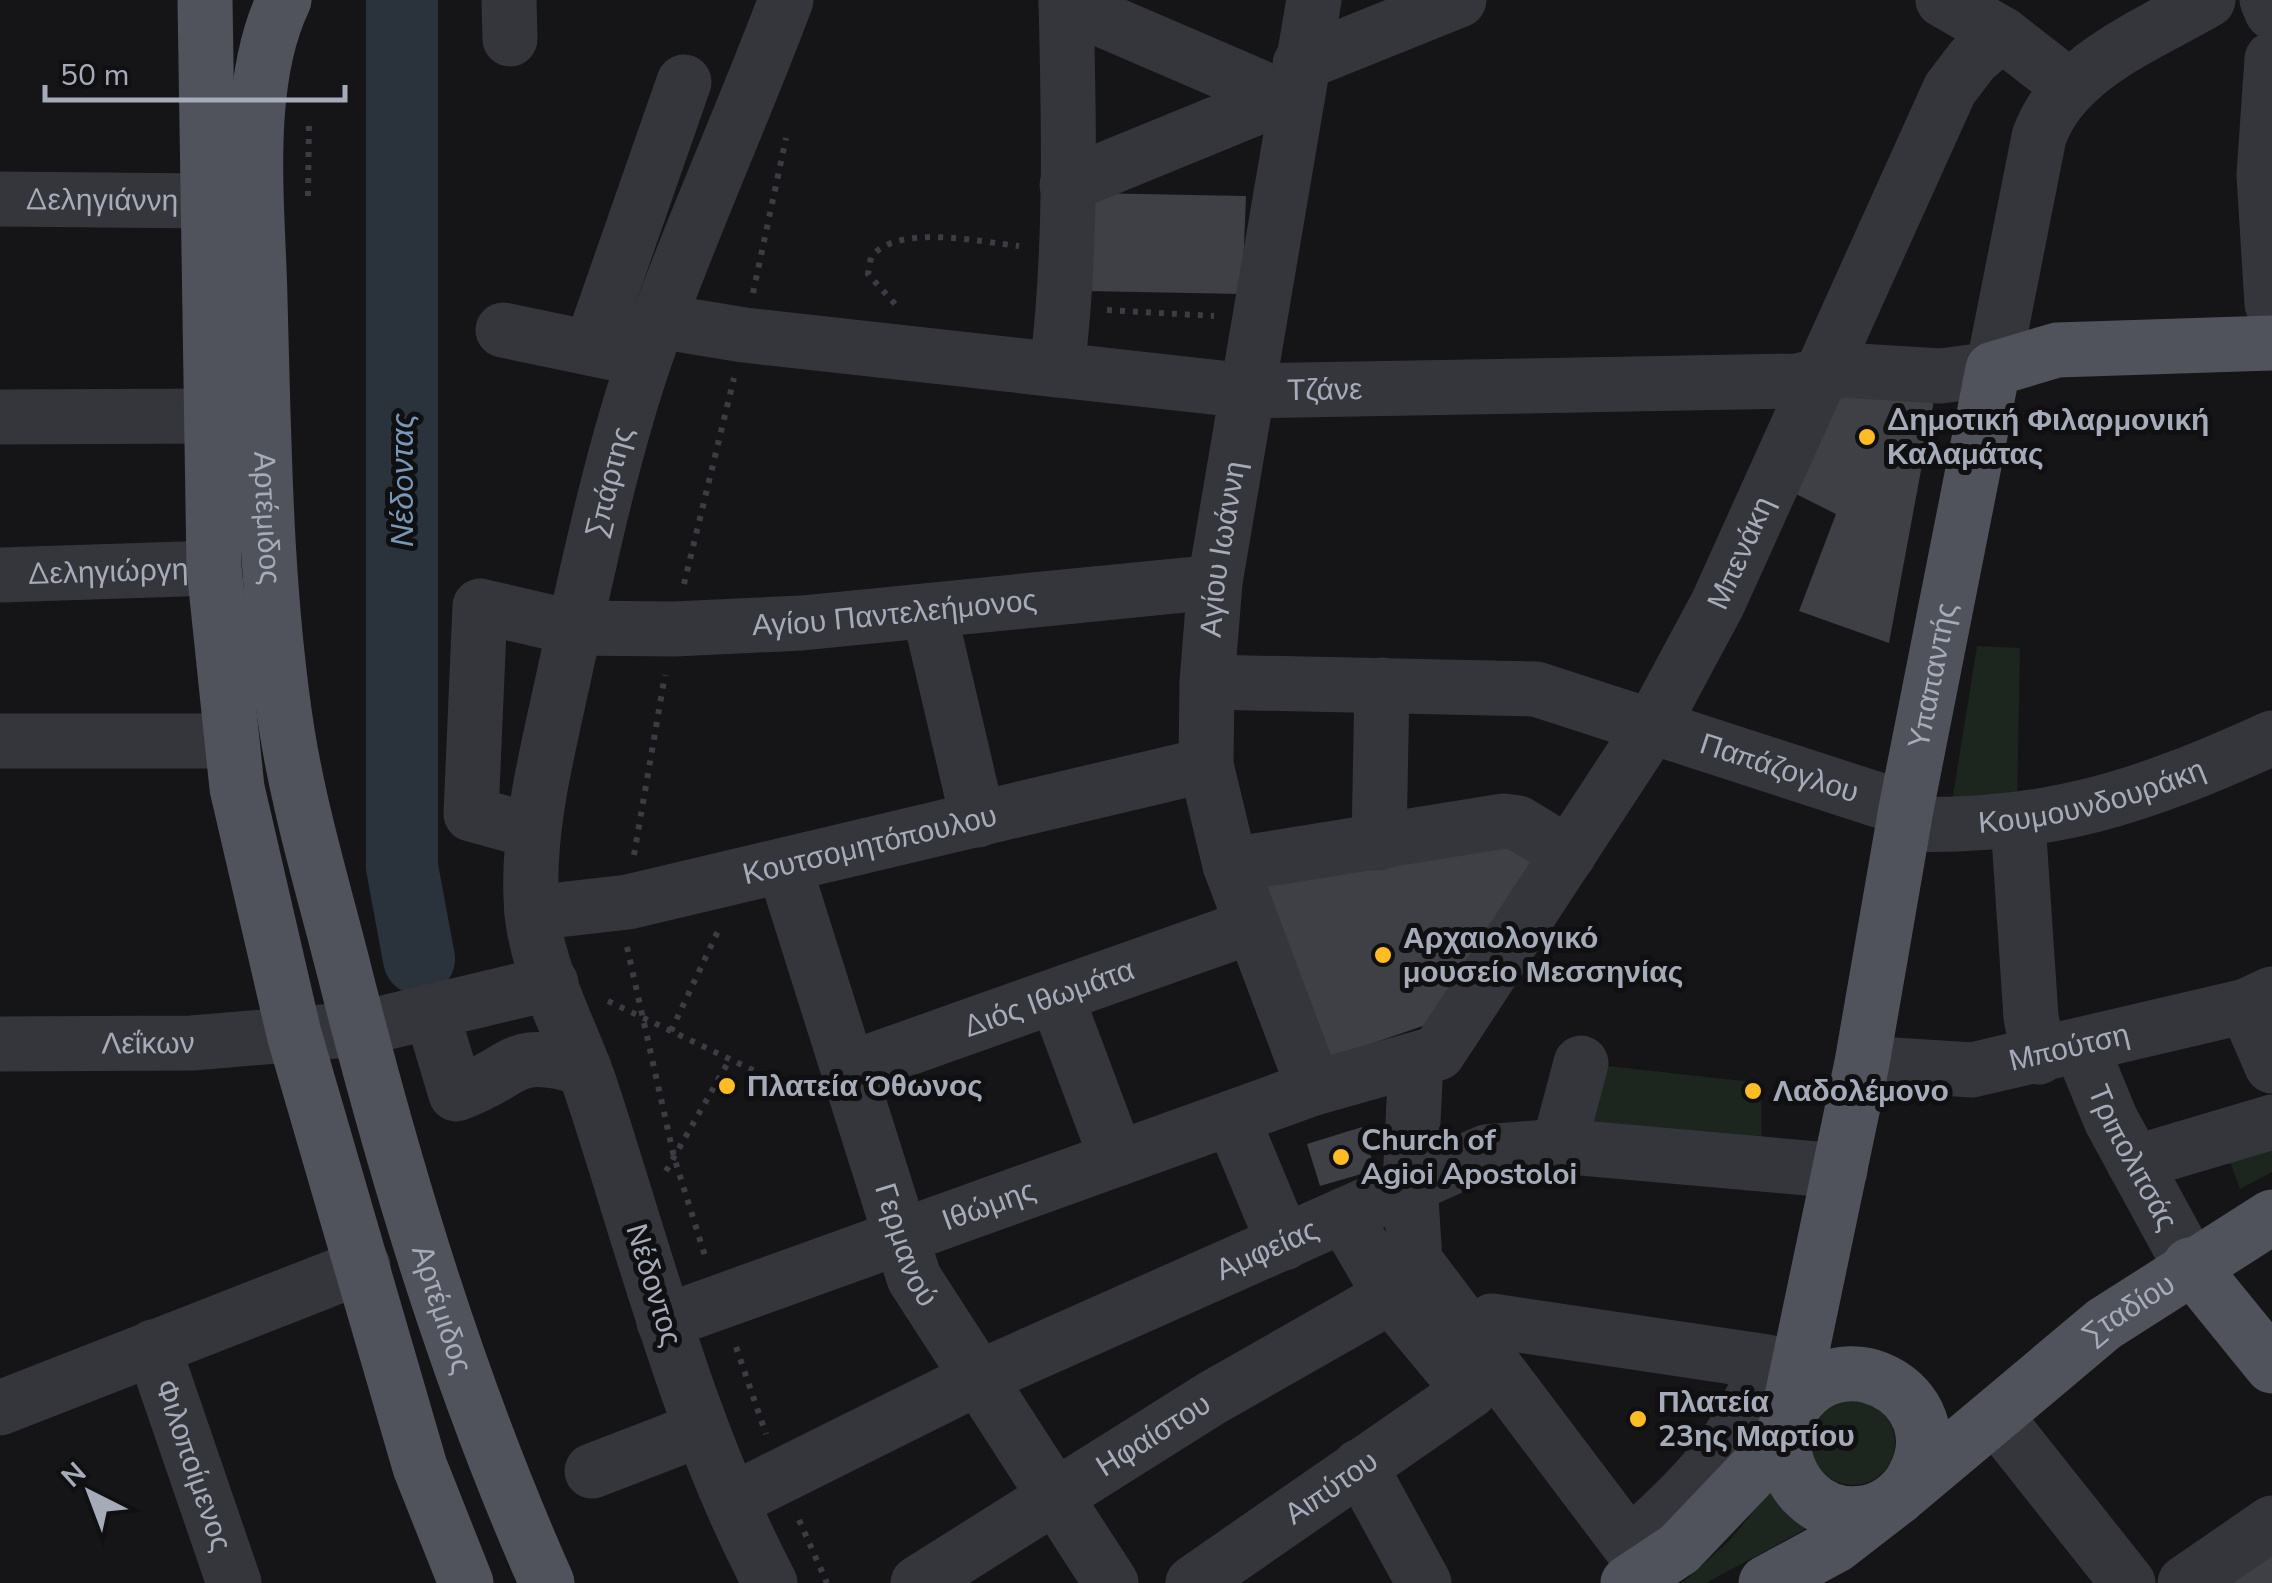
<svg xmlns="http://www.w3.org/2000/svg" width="2272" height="1583" font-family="'Nunito Sans',sans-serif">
<rect width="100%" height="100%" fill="#151517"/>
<path fill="#1c251e" d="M1977 646 2020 648 2017 804 1951 808Z
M1581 1063 1761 1083 1762 1159 1559 1146Z
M2272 1138V1172L2240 1189 2227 1154Z
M1811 1443a42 42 0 1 1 84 0a42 42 0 1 1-84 0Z
M1779 1481 1815 1524 1706 1583H1682L1728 1542Z"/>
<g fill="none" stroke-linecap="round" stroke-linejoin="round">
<path stroke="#2a333c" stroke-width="72" d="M402 0V867L419 959"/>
</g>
<path fill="#3e4045" d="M1087 193 1246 196 1242 294 1085 291Z
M1830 380 1934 400 1889 643 1799 611 1836 514 1786 489Z
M1514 831 1547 851 1440 1020 1324 1060 1262 891 1273 873Z
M1362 1127 1375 1170 1320 1186 1307 1144Z
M2272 1533V1583H2199Z"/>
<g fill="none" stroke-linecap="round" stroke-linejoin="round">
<path stroke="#3b3d44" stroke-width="6" stroke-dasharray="5 8" stroke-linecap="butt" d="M308 196 309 119
M753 293 786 138
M895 304 868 274 871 257C898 223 980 242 1019 246
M1107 310 1214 316
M684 584 734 378
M634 855 665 675
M627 947 674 1157 706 1259
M608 1001 780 1083 806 1087
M671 1031 718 931
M666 1171 730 1059
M736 1347 766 1434
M799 1520 827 1583"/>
<g stroke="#35363c" stroke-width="55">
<path d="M509 0 510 39"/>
<path d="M1943 0 2002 34 2070 87"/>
<path d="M2267 0 2272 12"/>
<path d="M1066 4 1282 97 1295 96"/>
<path d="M2272 59 2264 175 2272 304"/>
<path d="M1300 64 1459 0"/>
<path d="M1067 185 1282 97"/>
<path id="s1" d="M0 199 207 201"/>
<path id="s2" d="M659 321 744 335 1248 391 1798 381 1842 370 1941 376 1993 369 2039 137C2063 67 2148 35 2208 0"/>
<path d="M503 330 628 356"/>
<path d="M591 348 684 82"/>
<path d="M1057 370C1072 248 1069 123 1066 0"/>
<path d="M0 417 210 416"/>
<path id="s3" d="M0 575 214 568"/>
<path d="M929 611 978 820"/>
<path id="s4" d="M1207 682 1536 689 1906 809"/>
<path d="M0 741H229"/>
<path d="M2018 822 2031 1017 2039 1057"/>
<path id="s5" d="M1903 824C2048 829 2142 797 2272 738"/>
<path id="s6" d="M533 831 471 814 480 606 575 628 674 629 802 623 1215 582"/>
<path d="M1379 843 1382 685"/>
<path d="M1230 865 1504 821 1518 823 1569 854"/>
<path id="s7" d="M784 866 914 1278 1111 1583"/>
<path id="s8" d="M532 913 628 902 1206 765"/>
<path d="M1056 996 1117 1159"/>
<path d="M2246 1006 2272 1066"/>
<path d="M432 1014 456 1094C521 1071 507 1046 584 1068"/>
<path id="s9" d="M0 1044 192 1043 359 1029 551 983"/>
<path id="s10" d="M2081 1047 2111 1120 2190 1265"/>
<path d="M1416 1061 1410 1184 1415 1261 1649 1571"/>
<path id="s11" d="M1862 1063 1972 1070 2246 1006 2272 994"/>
<path id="s12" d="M849 1069 1252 926"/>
<path id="s13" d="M1314 1088 1230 865 1206 765 1207 682 1215 582 1314 0"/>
<path d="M1232 1118 1284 1243"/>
<path d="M1559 1146 1581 1063"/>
<path d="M2134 1163 2272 1122"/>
<path id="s14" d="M664 1322 1314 1088 1438 1053 1652 726 1718 603 1950 89 1973 59 2002 34"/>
<path id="s15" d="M153 1347 234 1583"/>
<path d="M1444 1352 1492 1321 1767 1362C1737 1446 1695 1486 1630 1545"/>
<path d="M0 1408 363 1266"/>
<path d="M1996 1417 2128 1583"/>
<path d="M1360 1466 1424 1583"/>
<path d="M592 1471 701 1429"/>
<path id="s16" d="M731 1501 976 1379 1486 1152 1559 1146 1840 1171"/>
<path id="s17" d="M770 1583C688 1427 646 1255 591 1088 570 1026 532 963 531 897 528 820 550 742 566 666 589 564 611 458 645 358 687 237 741 120 786 0"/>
<path id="s18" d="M918 1583 1212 1398 1391 1296"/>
<path id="s19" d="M1193 1583 1470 1391 1391 1296 1344 1215"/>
<path d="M2185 1583 2272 1523"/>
</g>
<g stroke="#51535c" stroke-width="55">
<path d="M205 0 214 568 237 788 294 1034 420 1467 466 1583"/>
<path id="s20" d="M284 0C243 85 258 205 260 299 264 443 265 589 287 731 300 812 324 891 344 970 397 1180 459 1385 547 1583"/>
<path d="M2190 1265 2272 1366"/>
<path id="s21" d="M1787 1418C1831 1326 1961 1393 1913 1479 1903 1497 1884 1510 1863 1513 1817 1519 1785 1483 1783 1440L1862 1063 1906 809 1993 369 2057 350 2272 343"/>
<path id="s22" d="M1904 1492 2104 1324 2272 1217"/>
<path d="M1628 1583 1679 1549 1783 1440"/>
<path d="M1766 1583 1836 1545 1889 1504"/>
</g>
</g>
<g fill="#ffbc25" stroke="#101012" stroke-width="4">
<circle cx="1867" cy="437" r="10"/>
<circle cx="1383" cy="955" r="10"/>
<circle cx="727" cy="1086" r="10"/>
<circle cx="1753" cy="1091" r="10"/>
<circle cx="1341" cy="1157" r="10"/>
<circle cx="1638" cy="1419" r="10"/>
</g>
<g text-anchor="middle" stroke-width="10" stroke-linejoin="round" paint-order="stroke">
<g font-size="30" fill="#a5abb9" stroke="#101012">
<text dy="10" stroke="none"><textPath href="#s1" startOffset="102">Δεληγιάννη</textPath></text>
<text dy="10" stroke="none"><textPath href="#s2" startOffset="670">Τζάνε</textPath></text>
<text dy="10" stroke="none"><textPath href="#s17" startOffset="1152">Σπάρτης</textPath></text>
<text dy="10" stroke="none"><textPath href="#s20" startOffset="522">Αρτέμιδος</textPath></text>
<text dy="10" stroke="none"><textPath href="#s13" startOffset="558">Αγίου Ιωάννη</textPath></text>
<text dy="10" stroke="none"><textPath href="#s14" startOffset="1405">Μπενάκη</textPath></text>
<text dy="10" stroke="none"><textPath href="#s3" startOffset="108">Δεληγιώργη</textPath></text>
<text dy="10" stroke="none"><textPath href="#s6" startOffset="690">Αγίου Παντελεήμονος</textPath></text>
<text dy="10" stroke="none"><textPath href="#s21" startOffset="1195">Υπαπαντής</textPath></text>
<text dy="10" stroke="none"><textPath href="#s4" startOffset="585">Παπάζογλου</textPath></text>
<text dy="10" stroke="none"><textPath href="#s5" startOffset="192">Κουμουνδουράκη</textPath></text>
<text dy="10" stroke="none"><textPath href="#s8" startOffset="345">Κουτσομητόπουλου</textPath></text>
<text dy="10" stroke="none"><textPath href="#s12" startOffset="212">Διός Ιθωμάτα</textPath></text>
<text dy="10" stroke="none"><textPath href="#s9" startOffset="148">Λεΐκων</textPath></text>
<text dy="10" stroke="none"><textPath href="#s11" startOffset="210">Μπούτση</textPath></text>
<text dy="10" stroke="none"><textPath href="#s10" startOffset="122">Τριπολιτσάς</textPath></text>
<text dy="10" stroke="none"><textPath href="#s14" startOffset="345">Ιθώμης</textPath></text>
<text dy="10" stroke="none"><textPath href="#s7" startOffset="398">Γερμανού</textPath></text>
<text dy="10" stroke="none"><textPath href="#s16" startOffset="592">Αμφείας</textPath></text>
<text transform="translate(654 1285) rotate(73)" y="10">Νέδοντος</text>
<text dy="10" stroke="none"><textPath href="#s20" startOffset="1335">Αρτέμιδος</textPath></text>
<text dy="10" stroke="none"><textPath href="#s22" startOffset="290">Σταδίου</textPath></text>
<text dy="10" stroke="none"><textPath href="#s18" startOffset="278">Ηφαίστου</textPath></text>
<text dy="10" stroke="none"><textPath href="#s15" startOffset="125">Φιλοποίμενος</textPath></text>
<text dy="10" stroke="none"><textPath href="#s19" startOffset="168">Αιπύτου</textPath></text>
</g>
<g font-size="30" font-weight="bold" fill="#a5abb9" stroke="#101012" text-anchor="start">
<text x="1887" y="430">Δημοτική Φιλαρμονική<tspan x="1887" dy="34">Καλαμάτας</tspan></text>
<text x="1403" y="948">Αρχαιολογικό<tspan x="1403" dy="34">μουσείο Μεσσηνίας</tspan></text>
<text x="747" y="1096">Πλατεία Όθωνος</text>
<text x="1773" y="1101">Λαδολέμονο</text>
<text x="1361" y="1150">Church of<tspan x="1361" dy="34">Agioi Apostoloi</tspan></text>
<text x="1658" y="1412">Πλατεία<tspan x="1658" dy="34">23ης Μαρτίου</tspan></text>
</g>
<g font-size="32" font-style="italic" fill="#7998b7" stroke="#101012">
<text transform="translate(402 480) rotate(-90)" y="11">Νέδoντας</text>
</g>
</g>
<g transform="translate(90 1493) rotate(318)" stroke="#101012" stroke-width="8" paint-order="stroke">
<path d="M0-8L18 38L0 25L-18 38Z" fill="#a5abb9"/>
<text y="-15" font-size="28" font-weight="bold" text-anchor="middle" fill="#a5abb9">N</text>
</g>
<path d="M45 85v15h300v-15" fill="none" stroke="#a5abb9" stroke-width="5"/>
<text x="60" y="85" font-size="30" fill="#a5abb9" stroke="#101012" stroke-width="8" paint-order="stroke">50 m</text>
</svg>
